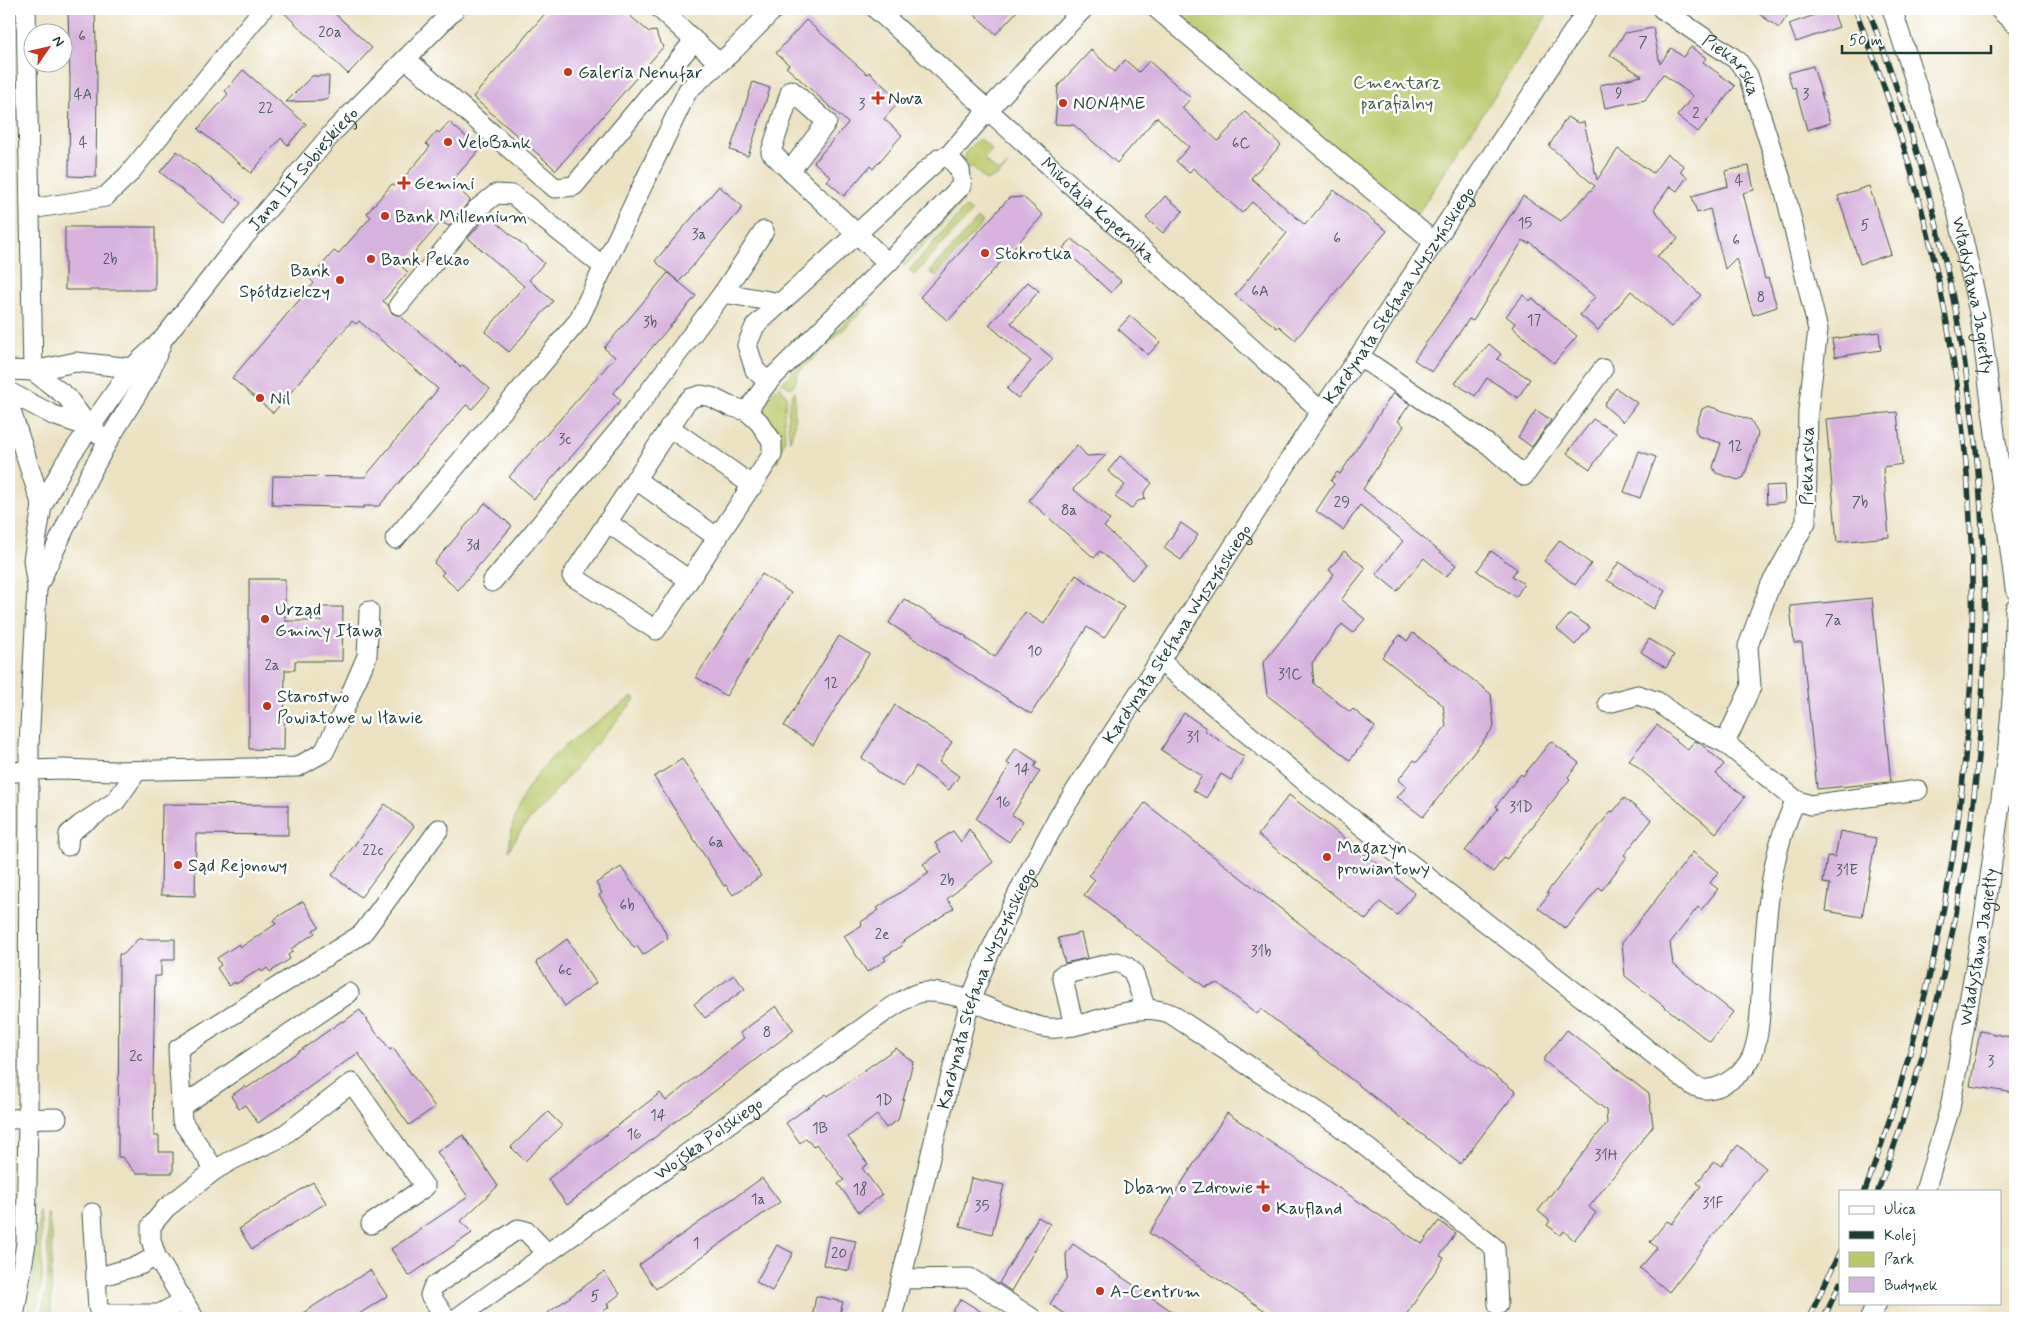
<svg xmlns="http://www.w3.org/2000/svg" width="2024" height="1327" font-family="Mynerve,sans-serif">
<rect width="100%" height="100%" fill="#fff"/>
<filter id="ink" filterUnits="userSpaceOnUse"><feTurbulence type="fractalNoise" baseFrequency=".02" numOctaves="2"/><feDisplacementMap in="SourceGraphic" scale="10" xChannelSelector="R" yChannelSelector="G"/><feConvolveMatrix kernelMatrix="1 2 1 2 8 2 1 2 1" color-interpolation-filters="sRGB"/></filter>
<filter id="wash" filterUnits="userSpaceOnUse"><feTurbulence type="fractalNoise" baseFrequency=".0096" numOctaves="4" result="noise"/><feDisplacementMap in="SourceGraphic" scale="20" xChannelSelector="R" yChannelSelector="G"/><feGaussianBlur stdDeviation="1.12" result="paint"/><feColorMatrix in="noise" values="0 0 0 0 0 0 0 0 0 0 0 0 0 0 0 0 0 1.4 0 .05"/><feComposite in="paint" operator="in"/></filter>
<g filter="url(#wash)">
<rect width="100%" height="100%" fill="#ece2c2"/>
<path fill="#bac86b" stroke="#6c8250" d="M1188 9H1551L1415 218 1181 18Z
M980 139 992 150 984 159 999 173 1008 165 999 175 986 181 972 166 968 170C961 154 967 148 980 139Z
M959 201 961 203 905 266 902 264Z
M965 207 972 212 914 275 909 270Z
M978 219 983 223 936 276 930 272Z
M871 303 801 370 797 376 795 384 790 388 782 382 862 306Z
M779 385 787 396 784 414 785 439 777 463 763 415 764 403Z
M795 390 794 428 790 441C787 425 786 404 795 390Z
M632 697 635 698 633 702 521 830 509 850C515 769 574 739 632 697Z
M39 1210 41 1218 42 1280 35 1318H26L35 1271Z
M48 1213 52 1237 51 1318H41L48 1279 47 1214Z"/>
<g id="blocks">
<path fill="#d8b2df" d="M68 9H95L97 74 96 177 69 176 70 80Z
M280 9H330L372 48 348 74Z
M549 9H622L649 32 656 31 659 41 664 46 556 170 473 97Z
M968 9H1019L996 34Z
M1752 9H1792L1779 28Z
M1832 9 1839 27 1796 42 1789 24Z
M806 20 867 74 869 72 900 101 884 119 902 135 873 169 870 166 844 196 827 181 831 177 814 162 848 123 786 67 789 65 776 53Z
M1653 28 1660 64 1671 48 1683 57 1691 47 1706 58 1703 62 1735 86 1698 132 1677 116 1693 96 1663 74 1645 100 1605 108 1600 85 1642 76 1610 55 1625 33Z
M1091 50 1115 72 1125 60 1139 72 1149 61 1191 98 1182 108 1218 141 1245 112 1281 145 1251 178 1305 225 1334 190 1387 231 1295 340 1279 326 1277 328 1235 295 1287 233 1252 202 1242 213 1193 168 1189 173 1176 161 1189 147 1157 117 1117 163 1074 125 1055 124 1058 86Z
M1813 66 1830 123 1807 130 1795 87 1792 88 1788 73Z
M243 70 306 124 288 145 281 138 251 173 198 129 228 94 225 91Z
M312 76H329L328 99 321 101 286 102Z
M753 82 770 88 748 156 730 150Z
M1567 117 1578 123 1584 122 1597 180 1618 149 1653 173 1667 154 1684 166 1680 172 1687 177 1677 191 1670 186 1654 209 1678 239 1657 256 1701 295 1671 327 1631 291 1598 330 1580 315 1595 297 1530 242 1529 244 1523 240 1473 321 1469 319 1432 372 1414 360 1460 294 1523 196 1561 221 1595 186 1549 146Z
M449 122 480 149 451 182 470 200 449 226 441 222 402 267 408 272 383 301 388 305 392 313 400 316 461 367 463 365 490 389 472 409 466 405 379 506H364V508L272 505 273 476 365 477 438 389 359 321 356 324 352 321 273 413 232 378 314 283 310 279 334 251 338 254 371 217 367 213 392 184 396 187 430 147 426 144 437 131 439 133Z
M177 151 241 203 224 224 160 172Z
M1749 166 1754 190 1743 193 1765 279 1768 278 1777 307 1753 315 1736 258 1725 269 1710 209 1697 213 1692 196 1728 186 1725 171Z
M719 186 743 207 679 282 655 261Z
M1869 186 1891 254 1860 264 1838 196Z
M1165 196 1183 211 1163 233 1146 218Z
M1023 197 1043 215 948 321 920 297 1009 198Z
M488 215 544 263 529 280 553 301 509 352 485 332 524 286 468 238Z
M65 227H155V290H65Z
M1072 239 1121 281 1111 293 1063 248Z
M668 273 696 296 613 393 621 400 534 499 509 477 615 357 604 348Z
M1028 282 1039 291 1011 323 1053 359 1018 398 1007 389 1031 361 989 325Z
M1523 295 1530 301 1532 298 1577 336 1554 363 1512 327 1515 323 1506 316Z
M1130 316 1160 342 1148 355 1118 329Z
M1879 332 1881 350 1835 357 1832 339Z
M1489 344 1501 354 1497 359 1530 379 1518 398 1487 378 1475 396 1455 383Z
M1616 388 1637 403 1623 422 1604 405Z
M1393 393 1410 404 1398 421 1404 426 1363 489 1456 565 1446 577 1424 558 1397 591 1376 574 1403 541 1360 505 1343 530 1316 511 1334 484 1331 481 1337 472 1340 474Z
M1708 406 1751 420 1758 434 1744 477 1738 480 1716 473 1713 467 1721 443 1698 436 1695 430 1702 409Z
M1536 410 1551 420 1532 447 1518 437Z
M1897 412 1902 464 1883 467 1889 537 1837 542 1826 419Z
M1593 419 1616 433 1590 469 1567 453Z
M1077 445 1087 456 1106 455 1073 489 1110 520 1104 527 1146 564 1132 580 1100 551 1094 558 1029 500Z
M1639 451 1656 457 1640 498 1624 492Z
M1120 456 1152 483 1144 493 1145 499 1138 501 1131 509 1115 497 1125 485 1108 471Z
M1784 485 1785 502 1767 504 1766 486Z
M485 503 512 526 458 590 441 575 444 572 434 563Z
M1181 523 1198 535 1181 560 1164 548Z
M1560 540 1591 564 1575 585 1544 561Z
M1344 551 1366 568 1341 600 1365 619 1353 633 1342 624 1312 663 1314 684 1350 712 1353 709 1375 727 1350 760 1267 695 1263 663 1334 574 1329 570Z
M1491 551 1517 569 1512 576 1524 584 1516 597 1477 571Z
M1619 562 1665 591 1654 609 1607 580Z
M762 574 791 593 726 696 696 677Z
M1076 575 1124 607 1104 638 1087 627 1031 714 889 623 904 599 967 637 966 638 995 657 1025 612 1044 624Z
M249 579H285V621H322V607H343L342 661H295V670H285L284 750 249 749Z
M1872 598 1891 782 1817 789 1802 643H1794L1790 606Z
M1570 614 1590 627 1575 645 1557 629Z
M1413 633 1491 694 1494 727 1423 817 1397 797 1406 787 1398 780 1414 760 1417 762 1446 726 1443 705 1382 657 1400 635 1407 641Z
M839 636 869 654 813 745 784 726Z
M1649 639 1674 655 1666 668 1641 652Z
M895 705 952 742 939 762 959 776 949 790 916 766 903 787 880 774 873 765 862 758Z
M1184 713 1206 728 1204 730 1244 757 1231 780 1221 774 1206 798 1193 790 1202 776 1161 750Z
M1657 725 1688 750 1695 741 1701 744 1724 764 1716 774 1745 797 1716 833 1629 760Z
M1551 741 1579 763 1568 777 1570 779 1506 860 1504 858 1493 872 1465 851 1498 809 1496 806 1521 774 1523 776Z
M1016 748 1037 762 1034 767 1040 771 1012 815 1023 821 1009 842 976 819 1010 765 1007 763Z
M682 759 747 853 761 876 733 895 726 885 724 886 654 777Z
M1289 795 1415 893 1397 915 1380 902 1366 920 1258 835Z
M1624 798 1652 820 1624 855 1627 857 1602 890 1599 887 1566 929 1538 908 1549 894 1547 892 1611 811 1613 812Z
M1145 803 1516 1092 1460 1164 1261 1009 1257 1014 1218 983 1205 987 1084 895 1095 880 1089 875Z
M162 804 288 805V835L196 834 195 896 161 895Z
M385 804 414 826 361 897 332 875Z
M969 829 993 862 947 899 954 908 901 943 902 946 884 957 886 960 867 972 844 936 862 925 861 922 879 910 877 908 929 873 923 864 941 852 935 843 953 831 961 842Z
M1840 831 1876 838 1862 917 1826 911 1830 884 1823 883 1827 856 1835 857Z
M1693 852 1718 872 1710 883 1718 889 1701 910 1698 907 1670 943 1673 964 1733 1012 1710 1042 1625 976 1622 943Z
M621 867 661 924 668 938 643 955 637 946 634 948 599 895 602 893 596 883Z
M303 901 319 927 313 930 315 933 291 949 293 951 288 955 290 959 270 972 267 968 262 972 260 969 236 984 235 982 229 986 217 968 221 965 217 958 239 944 241 947 276 924 273 920Z
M1081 933 1087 958 1065 963 1058 938Z
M138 939H175V960H161V976H155L153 1079 154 1136H159V1152H173V1173H136L122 1157H118L119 954H124Z
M567 939 596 983 565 1006 536 962Z
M734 975 745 989 705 1018 694 1004Z
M776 1006 794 1030 567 1205 548 1179 660 1093 666 1101 744 1038 740 1033Z
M360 1010 379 1037 380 1036 390 1050 393 1048 435 1107 409 1125 358 1053 258 1123 245 1105 239 1109 231 1096 245 1086 247 1088 342 1021 343 1022Z
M1567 1030 1649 1094 1653 1126 1589 1207 1596 1213 1574 1240 1564 1231 1560 1235 1547 1225 1550 1221 1538 1211 1607 1123 1606 1110 1543 1060Z
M1980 1031 2015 1038V1093L1970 1086Z
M896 1048 913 1062 898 1120 886 1128 877 1115 848 1137 868 1164 862 1168 882 1195 859 1212 838 1184 844 1180 824 1153 816 1144 813 1147 806 1138 800 1143 786 1123 826 1094 828 1096Z
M548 1112 562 1126 525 1161 511 1147Z
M1227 1113 1422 1244 1439 1221 1456 1233 1440 1256 1444 1258 1404 1318H1276L1149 1233Z
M463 1135 498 1186 461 1221 472 1233 409 1276 391 1249 468 1197 437 1152Z
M1738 1145 1766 1168 1669 1292 1640 1268 1657 1248 1650 1242 1667 1221 1672 1224 1701 1186 1697 1183 1714 1161 1721 1166Z
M762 1178 780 1202 656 1289 639 1265Z
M971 1178 1004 1185 992 1234 960 1226Z
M313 1182 326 1203 252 1249 239 1229Z
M1038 1217 1050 1224 1011 1291 999 1283Z
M829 1236 856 1241 849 1271 823 1265Z
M1073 1244 1182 1318H1071L1050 1304 1067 1278 1066 1254Z
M777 1245 793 1253 772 1291 756 1282Z
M370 1270 387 1296 353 1318H295Z
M604 1272 620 1294 607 1304 609 1307 594 1318H541Z
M816 1296 843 1302 839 1318H812Z
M961 1299 991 1318H948Z"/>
</g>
</g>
<g filter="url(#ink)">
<use href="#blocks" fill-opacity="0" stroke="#3e5649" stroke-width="1"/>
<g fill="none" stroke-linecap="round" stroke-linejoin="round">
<defs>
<g id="minor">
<path d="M26 9 33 371"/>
<path d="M660 9 719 63"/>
<path id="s1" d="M876 9 1321 411"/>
<path d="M1157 9 1434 242"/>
<path id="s2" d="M1662 9 1728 54 1738 61 1748 75 1785 192 1818 330 1808 411 1806 522 1770 586 1748 646 1751 687 1725 743"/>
<path id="s3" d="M1892 9 1957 211 1980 317 2015 589"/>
<path d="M1999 9 2015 24"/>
<path d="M406 59 555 188 574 186 694 41"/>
<path d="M948 156 960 170 962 185 888 263 768 382 755 370 747 345 755 326 940 158Z"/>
<path d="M948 156 988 110 1083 9"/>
<path d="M790 171 771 152 791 90 827 122 790 171 888 263"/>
<path d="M31 209 105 197 128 175 263 9"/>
<path d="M723 293 764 231"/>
<path d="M399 305 477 209 496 194 513 195 604 267"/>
<path d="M1359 356 1489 445 1524 476 1603 369"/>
<path d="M9 370 33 371 76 362 132 368"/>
<path d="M33 371 67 397 89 427 98 434"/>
<path d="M9 392 53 415 89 427"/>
<path d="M701 395 711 397 729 406 747 411 759 422 772 441V455L656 630 572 576 685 404 691 398Z"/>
<path d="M9 405 42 506"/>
<path d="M747 411 768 382"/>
<path d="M669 427 753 486"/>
<path d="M635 479 718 538"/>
<path d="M607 522 689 580"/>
<path d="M395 539 578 321 688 90 732 52 774 9"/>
<path d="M492 582 633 413 723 293 781 303"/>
<path d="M37 588 89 476 108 441 148 376 161 345"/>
<path d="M1160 661 1309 785 1593 1006 1693 1086C1697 1087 1703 1090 1708 1089 1724 1088 1746 1071 1752 1056 1761 1033 1760 1004 1762 980 1766 920 1769 855 1796 800"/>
<path d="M1608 703 1638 695 1658 702 1688 725 1725 743 1796 800 1810 805 1918 790"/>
<path d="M9 773 29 770 63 769 114 771 297 767 324 752 340 719 367 656 369 611"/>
<path d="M68 846 69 834 80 825 116 801 137 771"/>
<path d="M1074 1026 1062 975 1117 962 1126 966 1133 972 1146 1009"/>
<path d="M181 1107 349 993"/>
<path d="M9 1119 57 1118"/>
<path d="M215 1170 182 1121 178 1049 362 934 439 829"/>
<path id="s4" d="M1925 1191 1950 1108 1985 912 2007 756 2014 676 2015 609"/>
<path d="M92 1213 98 1308 104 1314H159L184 1301"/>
<path d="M96 1278 140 1265 156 1256"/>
<path d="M901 1279 970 1278 1032 1318"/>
<path id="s5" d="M14 1318 26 1243 28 1120 29 746 37 588 33 560 42 506 65 463 132 368 163 339 228 256 335 130 455 9"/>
<path d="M194 1318 156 1256 151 1240V1226L166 1208 215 1170 234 1159 280 1138 352 1083 425 1187 371 1224"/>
<path d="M446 1318 430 1295 433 1287 518 1229 526 1231 548 1254"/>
<path id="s6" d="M457 1318 854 1034C869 1024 908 992 925 992 959 991 991 1011 1023 1021 1034 1025 1044 1029 1056 1028 1094 1027 1134 999 1171 1014L1338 1125 1495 1248 1498 1305"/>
<path id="s7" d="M892 1318 933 1145 970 1001 990 952 1022 885 1059 816 1321 411 1359 356 1588 9"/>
<path d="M1870 1318 1877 1303"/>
</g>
</defs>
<use href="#minor" stroke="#3e5649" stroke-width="21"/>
<use href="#minor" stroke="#fff" stroke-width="19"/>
<defs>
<path id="rail" d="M1855 9C1884 82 1909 157 1928 234 2006 555 1979 882 1865 1191
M1868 9C2019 397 2024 800 1878 1191
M1809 1318 1840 1251
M1824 1318 1840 1283"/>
</defs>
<use href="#rail" stroke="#1f3d34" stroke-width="5.5"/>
<use href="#rail" stroke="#fff" stroke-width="4" stroke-dasharray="11" stroke-linecap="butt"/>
</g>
</g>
<g fill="#c8321e" stroke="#fff" stroke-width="2">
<circle cx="568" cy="72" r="5"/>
<path d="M875.5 90.5h5v5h5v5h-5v5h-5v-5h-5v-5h5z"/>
<circle cx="1063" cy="103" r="5"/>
<circle cx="448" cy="142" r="5"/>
<path d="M401.5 175.5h5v5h5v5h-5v5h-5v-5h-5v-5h5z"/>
<circle cx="385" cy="216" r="5"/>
<circle cx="985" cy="253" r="5"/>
<circle cx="371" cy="259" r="5"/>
<circle cx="340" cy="280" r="5"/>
<circle cx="260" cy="398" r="5"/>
<circle cx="265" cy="619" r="5"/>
<circle cx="267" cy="706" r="5"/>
<circle cx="1327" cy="857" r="5"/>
<circle cx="178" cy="865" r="5"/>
<path d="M1260.5 1179.5h5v5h5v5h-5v5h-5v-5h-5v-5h5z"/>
<circle cx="1266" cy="1208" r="5"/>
<circle cx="1100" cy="1291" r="5"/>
</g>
<g text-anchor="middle" stroke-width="5" stroke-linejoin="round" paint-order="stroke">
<g font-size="15" fill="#4d5a5f">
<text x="330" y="37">20a</text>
<text x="82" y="41">6</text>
<text x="1643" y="47">7</text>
<text x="1619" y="98">9</text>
<text x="83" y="99">4A</text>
<text x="1806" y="99">3</text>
<text x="862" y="109">3</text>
<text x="266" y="113">22</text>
<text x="1696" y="118">2</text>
<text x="83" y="147">4</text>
<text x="1241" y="148">6C</text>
<text x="1739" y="185">4</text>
<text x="1525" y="228">15</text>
<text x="1865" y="230">5</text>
<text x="699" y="239">3a</text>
<text x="1337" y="243">6</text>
<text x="1736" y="245">6</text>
<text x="110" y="264">2b</text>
<text x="1260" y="296">6A</text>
<text x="1761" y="302">8</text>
<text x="1534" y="325">17</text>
<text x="650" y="327">3b</text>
<text x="565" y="444">3c</text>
<text x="1735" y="451">12</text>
<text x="1342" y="507">29</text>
<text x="1860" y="507">7b</text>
<text x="1069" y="515">8a</text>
<text x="473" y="550">3d</text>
<text x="1833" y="625">7a</text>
<text x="1035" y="656">10</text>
<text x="272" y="670">2a</text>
<text x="1290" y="679">31C</text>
<text x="831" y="688">12</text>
<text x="1193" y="742">31</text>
<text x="1022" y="774">14</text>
<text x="1003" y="807">16</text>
<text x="1521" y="812">31D</text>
<text x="716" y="847">6a</text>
<text x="373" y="855">22c</text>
<text x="1847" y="875">31E</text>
<text x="947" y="885">2b</text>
<text x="627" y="910">6b</text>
<text x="882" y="939">2e</text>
<text x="1261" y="956">31b</text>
<text x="565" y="975">6c</text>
<text x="767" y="1037">8</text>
<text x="136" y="1061">2c</text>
<text x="1991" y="1066">3</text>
<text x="884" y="1105">1D</text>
<text x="658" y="1120">14</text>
<text x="820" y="1133">1B</text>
<text x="634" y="1139">16</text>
<text x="1606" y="1160">31H</text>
<text x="860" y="1194">18</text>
<text x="758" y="1204">1a</text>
<text x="1713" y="1208">31F</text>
<text x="982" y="1211">35</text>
<text x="696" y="1248">1</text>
<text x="839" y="1258">20</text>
<text x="595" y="1301">5</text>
</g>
<g font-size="18" fill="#1f3d34" stroke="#fff">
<text dy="6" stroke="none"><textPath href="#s2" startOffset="91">Piekarska</textPath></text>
<text dy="6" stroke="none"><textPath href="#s5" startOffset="1242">Jana III Sobieskiego</textPath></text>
<text dy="6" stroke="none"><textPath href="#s1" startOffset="300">Mikołaja Kopernika</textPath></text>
<text dy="6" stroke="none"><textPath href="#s7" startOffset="1154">Kardynała Stefana Wyszyńskiego</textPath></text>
<text dy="6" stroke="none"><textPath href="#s3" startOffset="298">Władysława Jagiełły</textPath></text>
<text transform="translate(1807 466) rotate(-89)" y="6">Piekarska</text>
<text dy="6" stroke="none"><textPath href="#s7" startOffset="749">Kardynała Stefana Wyszyńskiego</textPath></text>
<text dy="6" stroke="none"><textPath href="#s4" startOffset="250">Władysława Jagiełły</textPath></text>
<text dy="6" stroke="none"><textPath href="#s7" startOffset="344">Kardynała Stefana Wyszyńskiego</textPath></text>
<text dy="6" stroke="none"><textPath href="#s6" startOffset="309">Wojska Polskiego</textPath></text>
</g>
<g font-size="18" fill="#1f3d34" stroke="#fff" text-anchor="start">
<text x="578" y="78">Galeria Nenufar</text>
<text x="888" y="104">Nova</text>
<text x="1073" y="109">NONAME</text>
<text x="458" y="148">VeloBank</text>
<text x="414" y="189">Gemini</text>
<text x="395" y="222">Bank Millennium</text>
<text x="995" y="259">Stokrotka</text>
<text x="381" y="265">Bank Pekao</text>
<text x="330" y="276" text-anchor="end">Bank<tspan x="330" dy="21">Spółdzielczy</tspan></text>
<text x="270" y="404">Nil</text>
<text x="275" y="615">Urząd<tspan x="275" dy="21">Gminy Iława</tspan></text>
<text x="277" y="702">Starostwo<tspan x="277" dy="21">Powiatowe w Iławie</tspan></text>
<text x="1337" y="853">Magazyn<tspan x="1337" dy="21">prowiantowy</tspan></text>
<text x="188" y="871">Sąd Rejonowy</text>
<text x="1253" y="1193" text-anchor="end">Dbam o Zdrowie</text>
<text x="1276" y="1214">Kaufland</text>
<text x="1110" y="1297">A-Centrum</text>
</g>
<g font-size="18" fill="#466042" stroke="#fff">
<text x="1397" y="88">Cmentarz<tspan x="1397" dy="21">parafialny</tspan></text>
</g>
</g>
<rect width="2024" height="1327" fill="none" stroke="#fff" stroke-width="30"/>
<rect x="1839" y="1190" width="162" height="115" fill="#ffffff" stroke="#a5b1ae"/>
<rect x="1849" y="1206" width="25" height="8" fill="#ffffff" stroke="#a5b1ae"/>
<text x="1884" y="1214" font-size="15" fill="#1f3d34">Ulica</text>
<rect x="1849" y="1231" width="25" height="8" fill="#1f3d34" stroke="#a5b1ae"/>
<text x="1884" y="1240" font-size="15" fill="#1f3d34">Kolej</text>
<rect x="1849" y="1252" width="25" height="15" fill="#bac86b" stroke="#a5b1ae"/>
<text x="1884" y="1264" font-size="15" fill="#1f3d34">Park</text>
<rect x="1849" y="1277" width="25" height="15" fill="#d8b2df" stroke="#a5b1ae"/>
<text x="1884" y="1290" font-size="15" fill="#1f3d34">Budynek</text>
<g transform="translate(48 48) rotate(56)"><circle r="24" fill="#ffffff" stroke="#a5b1ae"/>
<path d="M0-4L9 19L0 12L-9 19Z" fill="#c8321e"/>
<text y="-8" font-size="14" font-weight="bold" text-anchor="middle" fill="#1f3d34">N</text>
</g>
<path d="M1842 45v8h149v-8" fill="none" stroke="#1f3d34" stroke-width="2.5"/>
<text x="1849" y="45" font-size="15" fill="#1f3d34" stroke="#ffffff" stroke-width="4" paint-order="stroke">50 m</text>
</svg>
